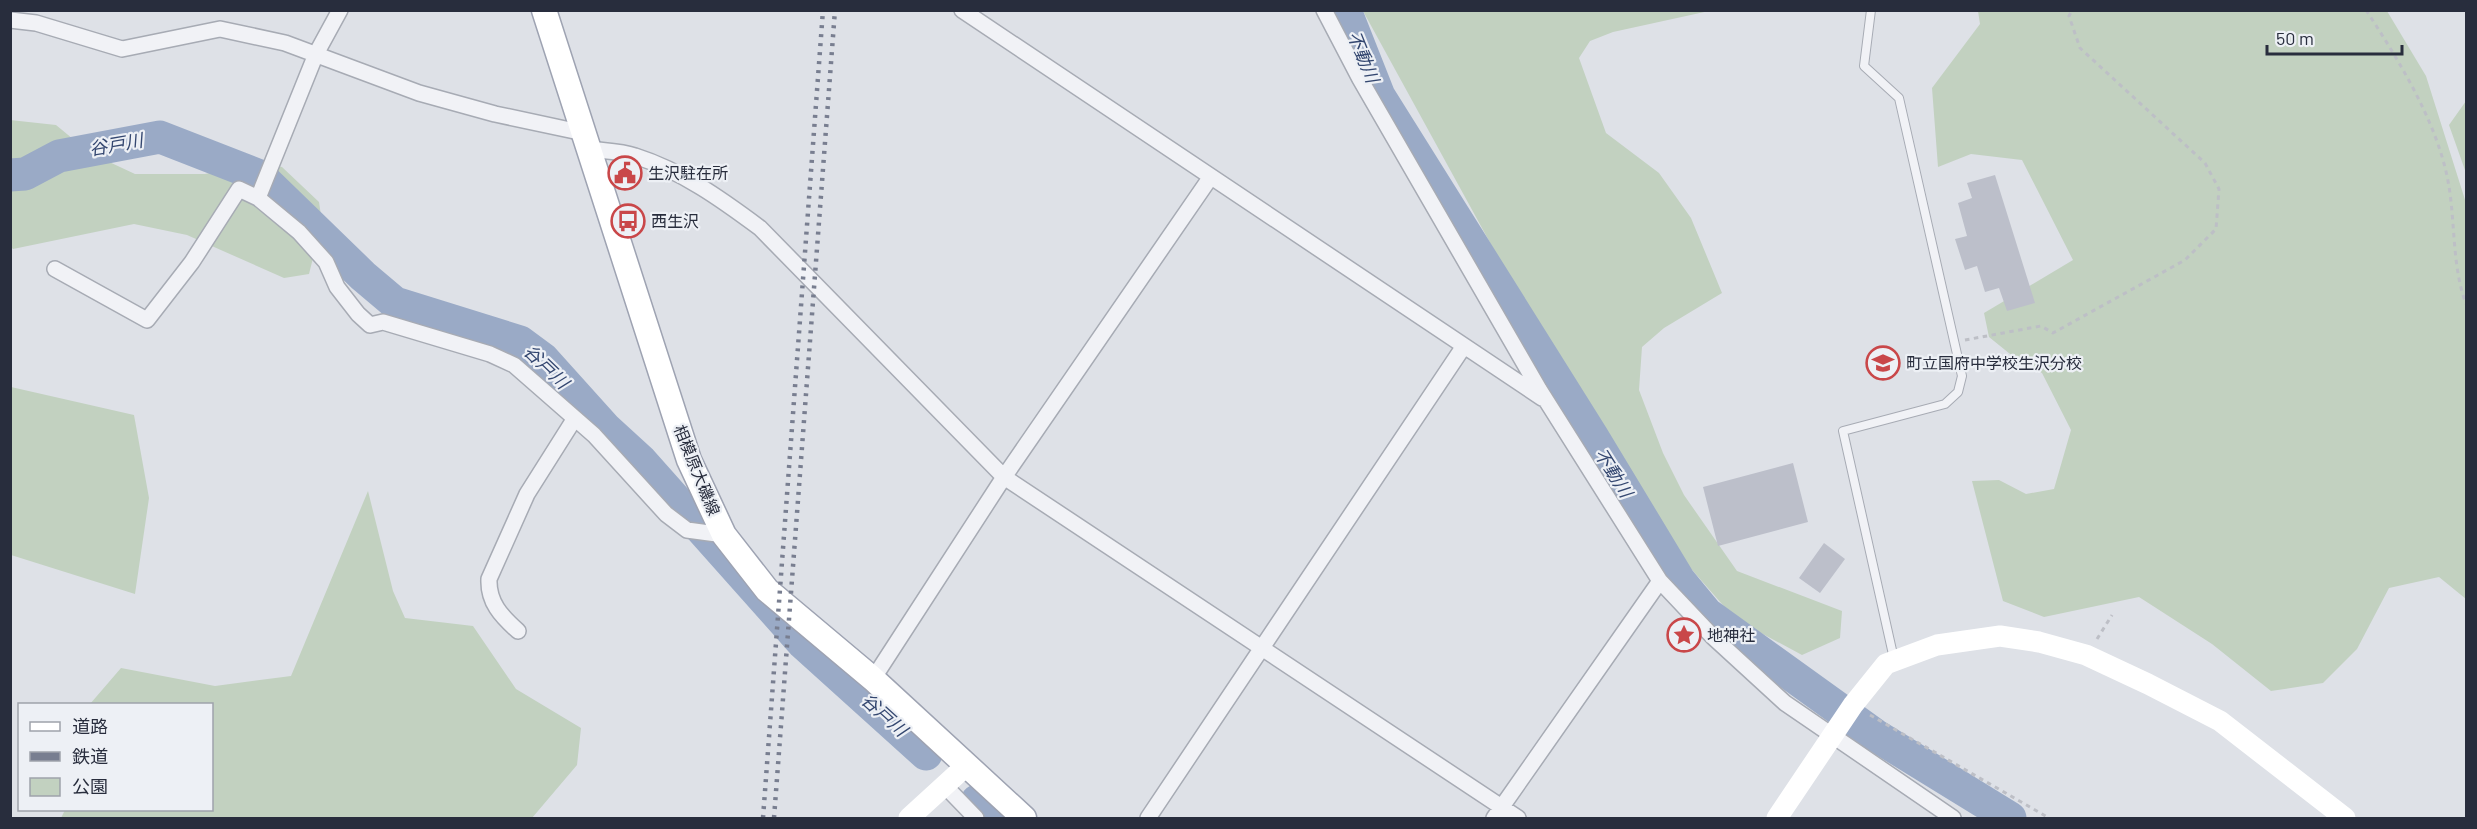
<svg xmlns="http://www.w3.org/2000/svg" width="2477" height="829" font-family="Barlow,'Noto Sans JP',sans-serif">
<rect width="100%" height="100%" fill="#dee1e7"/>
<path fill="#c2d1c0" d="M1363 11H1709L1613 32 1590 41 1579 58 1606 133 1659 173 1691 218 1722 293 1664 328 1642 347 1639 390 1663 453 1684 495 1737 571 1842 611 1840 638 1802 655 1735 619 1666 540 1533 321Z
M1978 11H2387L2426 76 2466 203V599L2439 577 2389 588 2357 649 2323 683 2271 691 2212 644 2139 597 2044 617 2003 601 1972 481 1999 480 2026 494 2054 489 2071 430 2042 373 2015 358 1989 337 1984 313 2073 260 2022 160 1971 154 1938 167 1932 88 1980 24Z
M2466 101V173L2449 125Z
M10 120 56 125 90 153 135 174H205L256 163 282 167 319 202 322 222 309 274 284 278 187 235 134 224 13 249 10 246Z
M11 387 134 415 149 498 135 594 11 555Z
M368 491 393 591 405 618 473 626 516 689 581 728 577 765 532 818H61L65 810H212V704H90L121 668 215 686 291 676Z"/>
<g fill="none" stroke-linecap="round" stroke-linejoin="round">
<path stroke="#9aaac6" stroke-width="33" d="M1345 10 1379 96 1592 436 1679 580 1707 614 1875 735 2010 818
M10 175 25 174 59 156 160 137 260 176 363 276 395 303 520 342 543 359 606 429 641 461 803 643 926 754
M977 801 997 818"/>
</g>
<path fill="#bcbfca" d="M616 162 633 166 638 181 619 187 611 163Z
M1995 175 2035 303 2007 311 1999 288 1985 292 1977 266 1965 270 1955 239 1967 236 1958 203 1972 198 1967 183Z
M1793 463 1808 522 1718 546 1703 487Z
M1824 543 1845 559 1820 593 1799 578Z"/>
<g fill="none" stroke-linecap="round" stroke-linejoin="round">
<defs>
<path id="lane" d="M1871 10 1864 66 1899 98 1962 376 1958 392 1945 404 1843 431 1894 659"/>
<path id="street" d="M962 10 1542 398
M1324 10 1360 79 1539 389 1660 581 1713 637 1785 703 1953 818
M10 20 36 23 122 49 220 29 285 43 419 93 495 114 584 133
M589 149C604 151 621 151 635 156 682 171 721 199 760 228L1004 477 1518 818
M258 198 299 232 326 262 337 287 358 314 370 325 383 322 490 354 514 365 594 435 666 514 687 530 724 535
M55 269 147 320 192 262 239 189 258 198 316 54 340 10
M518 631C501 616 488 602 489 579L527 494 575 418
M873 679 1004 477 1210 178
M945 786 976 818
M1148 818 1464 346
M1494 818 1660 581"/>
<path id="primary" d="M544 10 689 460 724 535 767 590 873 679 1024 818"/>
</defs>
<use href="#lane" stroke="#a7abb4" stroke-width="10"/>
<use href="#street" stroke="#a7abb4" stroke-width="18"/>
<use href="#primary" stroke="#9ea3b2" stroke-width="27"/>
<path stroke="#bdbfc6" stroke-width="3" stroke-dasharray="4.5 4.5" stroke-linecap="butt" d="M2366 10C2398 59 2435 119 2447 176 2456 218 2451 264 2466 304
M1965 340 2041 326 2053 333 2185 260 2216 229 2219 189 2205 163 2080 48 2069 16 2072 10
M2097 639 2112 615
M1870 715 2049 818"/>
<use href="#lane" stroke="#f1f2f6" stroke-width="8"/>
<use href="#street" stroke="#f1f2f6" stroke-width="15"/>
<path stroke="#fff" stroke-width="21" d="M909 818 967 765
M1777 818 1853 705 1886 664 1937 645 2000 636 2039 642 2086 655 2148 684 2220 721 2345 818"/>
<use href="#primary" stroke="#fff" stroke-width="24"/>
<path stroke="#787e90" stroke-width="4.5" stroke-dasharray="3 6" stroke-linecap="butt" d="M763 818 823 10
M774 818 835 10"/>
</g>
<defs>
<symbol id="civic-ring" viewBox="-11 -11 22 22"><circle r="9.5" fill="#edf0f5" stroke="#c94749" stroke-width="1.5"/><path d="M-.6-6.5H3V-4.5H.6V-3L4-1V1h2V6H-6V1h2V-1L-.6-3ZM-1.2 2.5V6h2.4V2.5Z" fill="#c94749"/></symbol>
<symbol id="bus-ring" viewBox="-11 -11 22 22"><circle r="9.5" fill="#edf0f5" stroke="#c94749" stroke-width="1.5"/><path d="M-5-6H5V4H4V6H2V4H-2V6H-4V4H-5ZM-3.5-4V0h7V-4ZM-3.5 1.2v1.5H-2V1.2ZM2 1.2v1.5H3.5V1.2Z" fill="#c94749"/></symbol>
<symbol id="school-ring" viewBox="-11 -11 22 22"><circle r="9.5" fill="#edf0f5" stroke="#c94749" stroke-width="1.5"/><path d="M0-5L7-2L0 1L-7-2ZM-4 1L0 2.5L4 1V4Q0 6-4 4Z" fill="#c94749"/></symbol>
<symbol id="sight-ring" viewBox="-11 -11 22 22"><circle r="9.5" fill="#edf0f5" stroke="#c94749" stroke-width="1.5"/><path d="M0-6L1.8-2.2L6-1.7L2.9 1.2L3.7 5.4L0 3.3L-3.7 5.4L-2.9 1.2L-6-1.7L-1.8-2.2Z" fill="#c94749"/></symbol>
</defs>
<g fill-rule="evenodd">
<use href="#civic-ring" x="606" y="154" width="38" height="38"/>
<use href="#bus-ring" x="609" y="202" width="38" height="38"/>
<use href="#school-ring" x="1864" y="344" width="38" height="38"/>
<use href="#sight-ring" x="1665" y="616" width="38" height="38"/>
</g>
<g text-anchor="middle" stroke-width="4.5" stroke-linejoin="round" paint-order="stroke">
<g font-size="16" fill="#282d3d" stroke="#edf0f5" text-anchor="start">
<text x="648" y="179">生沢駐在所</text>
<text x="651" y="227">西生沢</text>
<text x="1906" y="369">町立国府中学校生沢分校</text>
<text x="1707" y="641">地神社</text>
</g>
<g font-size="16" fill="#282d3d" stroke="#edf0f5">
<text transform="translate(697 470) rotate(68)" y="6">相模原大磯線</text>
</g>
<g font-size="18" font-style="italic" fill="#344770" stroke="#edf0f5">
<text transform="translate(1363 57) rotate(68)" y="6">不動川</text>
<text transform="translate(116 145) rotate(-10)" y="6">谷戸川</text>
<text transform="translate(546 367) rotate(44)" y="6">谷戸川</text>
<text transform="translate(1613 473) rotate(58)" y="6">不動川</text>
<text transform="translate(884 715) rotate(42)" y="6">谷戸川</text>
</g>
</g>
<rect width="2477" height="829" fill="none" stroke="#282d3d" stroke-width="24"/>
<rect x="18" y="703" width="195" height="108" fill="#edf0f5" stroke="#9ea2ab" stroke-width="1.5"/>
<rect x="30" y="722" width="30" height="9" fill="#ffffff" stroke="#9ea2ab" stroke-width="1.5"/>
<text x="72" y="733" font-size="18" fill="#282d3d">道路</text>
<rect x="30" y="752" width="30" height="9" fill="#787e90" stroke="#9ea2ab" stroke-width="1.5"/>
<text x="72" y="763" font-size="18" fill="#282d3d">鉄道</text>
<rect x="30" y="778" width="30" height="18" fill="#c2d1c0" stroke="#9ea2ab" stroke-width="1.5"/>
<text x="72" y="793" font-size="18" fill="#282d3d">公園</text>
<path d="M2267 45v9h135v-9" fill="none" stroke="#282d3d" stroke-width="3"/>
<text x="2276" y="45" font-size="18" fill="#282d3d" stroke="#edf0f5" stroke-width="4.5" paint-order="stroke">50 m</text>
</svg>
